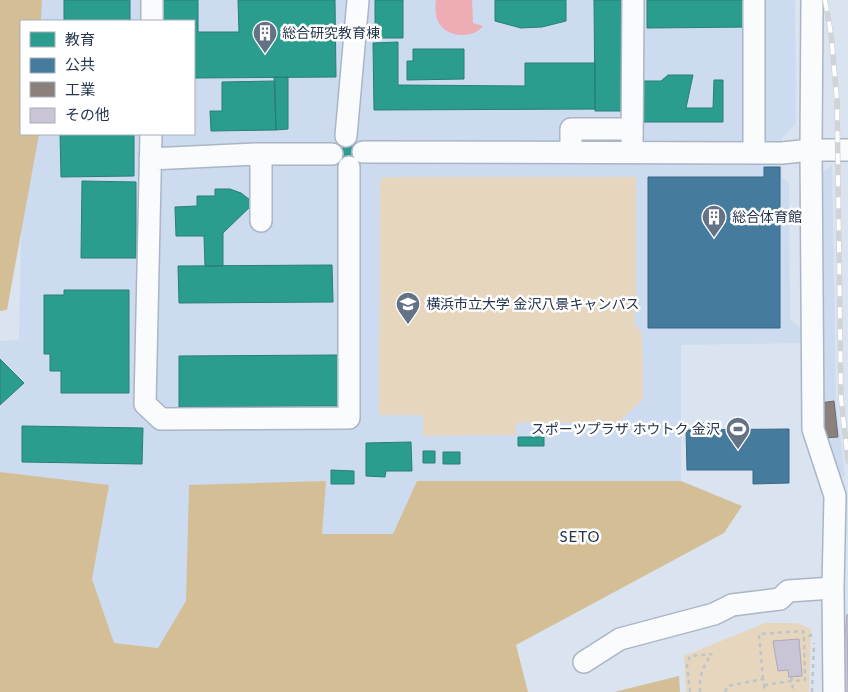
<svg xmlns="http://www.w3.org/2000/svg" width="848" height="692" font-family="Lato,'Noto Sans JP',sans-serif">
<rect width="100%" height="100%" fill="#dae3f0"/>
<path fill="#ccdbef" d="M26 0H795L796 123 782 138V177L789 183 790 320 802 329 801 343 681 345V481H417L393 534H321L326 481 189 486 187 601 159 648 114 643 0 487V341L19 340 23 134H194V21H25Z
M832 165 836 401 845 476 836 478 818 430 819 176Z"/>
<path fill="#e6d6bd" d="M387 177H636V292L634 322 642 334 643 399 619 422 516 423V435L423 436V415H379L380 180Z
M765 623H797L811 629 809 692H686L684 656Z"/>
<path fill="#d4be96" d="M0 0H42L41 21H21V134H39L7 310 0 311Z
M0 472 109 485 92 579 114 643 158 648 186 601 189 485 326 481 322 534H393L417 481H681L742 506 724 533 516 645 528 692H0Z
M679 676 680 692H614Z"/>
<path fill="#edadb3" d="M436 0H472L473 23 483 26C474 38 451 38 441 26 435 19 435 9 436 0Z"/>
<path fill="#2a9d8f" stroke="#287e7b" d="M64 0H130V21H64Z
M162 0H198V32H239L238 0H335L336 77 194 78V21H162Z
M375 0H403V38H375Z
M495 0H566V21L542 27 521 28 495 21Z
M594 0H625V111H595Z
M647 0H751V27L647 28Z
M398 42V85L525 86V63H595V109L374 110 373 43Z
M413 49H464V79L407 80V61H413Z
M668 75H693L686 108H713L714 80H723V122H643V81H661Z
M274 77H288V129L276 130Z
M275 81 276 130 211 131 210 111H222V82Z
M60 134H134V176L61 177Z
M351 144 355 147 354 159H344L341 155 342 149 346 145Z
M82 181 136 182V258H81Z
M215 189H230L241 193 254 203 223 233V266H205L204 236H176L175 207 197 206V196H215Z
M332 265 333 302 179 303 178 266Z
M64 290H129V393H61V371H50V354H44V295H64Z
M338 355 339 406 179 407V356Z
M0 359 24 383 0 405Z
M22 426 143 428 142 464 22 462Z
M518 437H544V446H518Z
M411 442 412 471H386L385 477 366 476V443Z
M423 451H435V463H423Z
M443 452H460V464H443Z
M331 470 354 471V484H331Z"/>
<path fill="#457b9d" stroke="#3b6685" d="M764 167H780V328H648V177H764Z
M789 429V483L753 484V470H687L686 430Z"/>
<path fill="#8a817c" stroke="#6c6a6e" d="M834 401 838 437 823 438 820 403Z"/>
<path fill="#c9c4d6" stroke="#ada9ba" d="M847 614 848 692H843V658Z
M799 639 802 676 789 677 788 670 778 671 773 641Z"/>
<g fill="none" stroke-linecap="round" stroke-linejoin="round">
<defs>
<path id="minor" d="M812 0 811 150H848
M754 2V153
M152 21V0
M151 134 145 404 161 419 349 418V167
M346 136 358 0
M363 152 782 153 811 150 813 429 835 496 833 588 834 692
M571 152V129H632
M632 152 633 0
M261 154V221
M150 159 256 154H332
M584 662 620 639 714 614 732 605 780 599 788 591 833 588"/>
</defs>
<use href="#minor" stroke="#aab5c5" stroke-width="24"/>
<path stroke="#bfc4cb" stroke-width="2.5" stroke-dasharray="4 4" stroke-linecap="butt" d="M791 677 792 681 805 680 804 638 814 634
M763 679 759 634 803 631 804 638
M764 685 792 681 793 692
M690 692 687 665 690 656 712 654
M700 692C699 677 703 665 712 654
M725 692 728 686 763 679 765 692
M812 692 814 643"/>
<use href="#minor" stroke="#f9fbfd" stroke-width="21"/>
<defs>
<path id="rail" d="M825 0 831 34 837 100 841 399 848 461"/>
</defs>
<use href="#rail" stroke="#d0d3d7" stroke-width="5.5"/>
<use href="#rail" stroke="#fff" stroke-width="4" stroke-dasharray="11" stroke-linecap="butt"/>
</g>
<defs>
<symbol id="building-pin" viewBox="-11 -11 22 30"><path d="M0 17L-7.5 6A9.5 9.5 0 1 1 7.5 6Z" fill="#647286" stroke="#fff"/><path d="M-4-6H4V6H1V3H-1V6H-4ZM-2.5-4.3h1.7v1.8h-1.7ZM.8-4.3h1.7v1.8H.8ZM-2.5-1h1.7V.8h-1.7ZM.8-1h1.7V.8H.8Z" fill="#fff"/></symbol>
<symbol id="university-pin" viewBox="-11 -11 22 30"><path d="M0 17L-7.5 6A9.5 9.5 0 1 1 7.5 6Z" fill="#647286" stroke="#fff"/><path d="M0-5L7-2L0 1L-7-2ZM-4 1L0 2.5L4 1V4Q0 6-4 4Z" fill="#fff"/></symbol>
<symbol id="stadium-pin" viewBox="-11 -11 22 30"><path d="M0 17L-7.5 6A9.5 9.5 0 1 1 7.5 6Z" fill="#647286" stroke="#fff"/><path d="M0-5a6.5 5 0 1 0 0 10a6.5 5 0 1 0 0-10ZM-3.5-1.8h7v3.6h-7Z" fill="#fff"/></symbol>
</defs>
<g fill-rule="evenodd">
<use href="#building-pin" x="251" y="19" width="28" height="38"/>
<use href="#building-pin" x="700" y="203" width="28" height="38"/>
<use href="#university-pin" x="394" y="290" width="28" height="38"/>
<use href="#stadium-pin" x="724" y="415" width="28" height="38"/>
</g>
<g text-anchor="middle" stroke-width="5" stroke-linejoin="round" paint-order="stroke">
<g font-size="14" fill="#25354d" stroke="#fff" text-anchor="start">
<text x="282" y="38">総合研究教育棟</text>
<text x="732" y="222">総合体育館</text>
<text x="426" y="309">横浜市立大学 金沢八景キャンパス</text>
<text x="720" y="434" text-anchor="end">スポーツプラザ ホウトク 金沢</text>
</g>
<g font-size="15" letter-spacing="1" fill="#25354d" stroke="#fff">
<text x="580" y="542">SETO</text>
</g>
</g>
<rect x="20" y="20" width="175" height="115" fill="#ffffff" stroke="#a8aeb8"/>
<rect x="30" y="32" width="25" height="15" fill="#2a9d8f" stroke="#a8aeb8"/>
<text x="65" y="45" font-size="15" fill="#25354d">教育</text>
<rect x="30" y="58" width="25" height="15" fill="#457b9d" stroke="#a8aeb8"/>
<text x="65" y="70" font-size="15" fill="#25354d">公共</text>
<rect x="30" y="82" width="25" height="15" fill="#8a817c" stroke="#a8aeb8"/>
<text x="65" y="95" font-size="15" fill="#25354d">工業</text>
<rect x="30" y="108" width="25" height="15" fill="#c9c4d6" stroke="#a8aeb8"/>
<text x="65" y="120" font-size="15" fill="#25354d">その他</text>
</svg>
